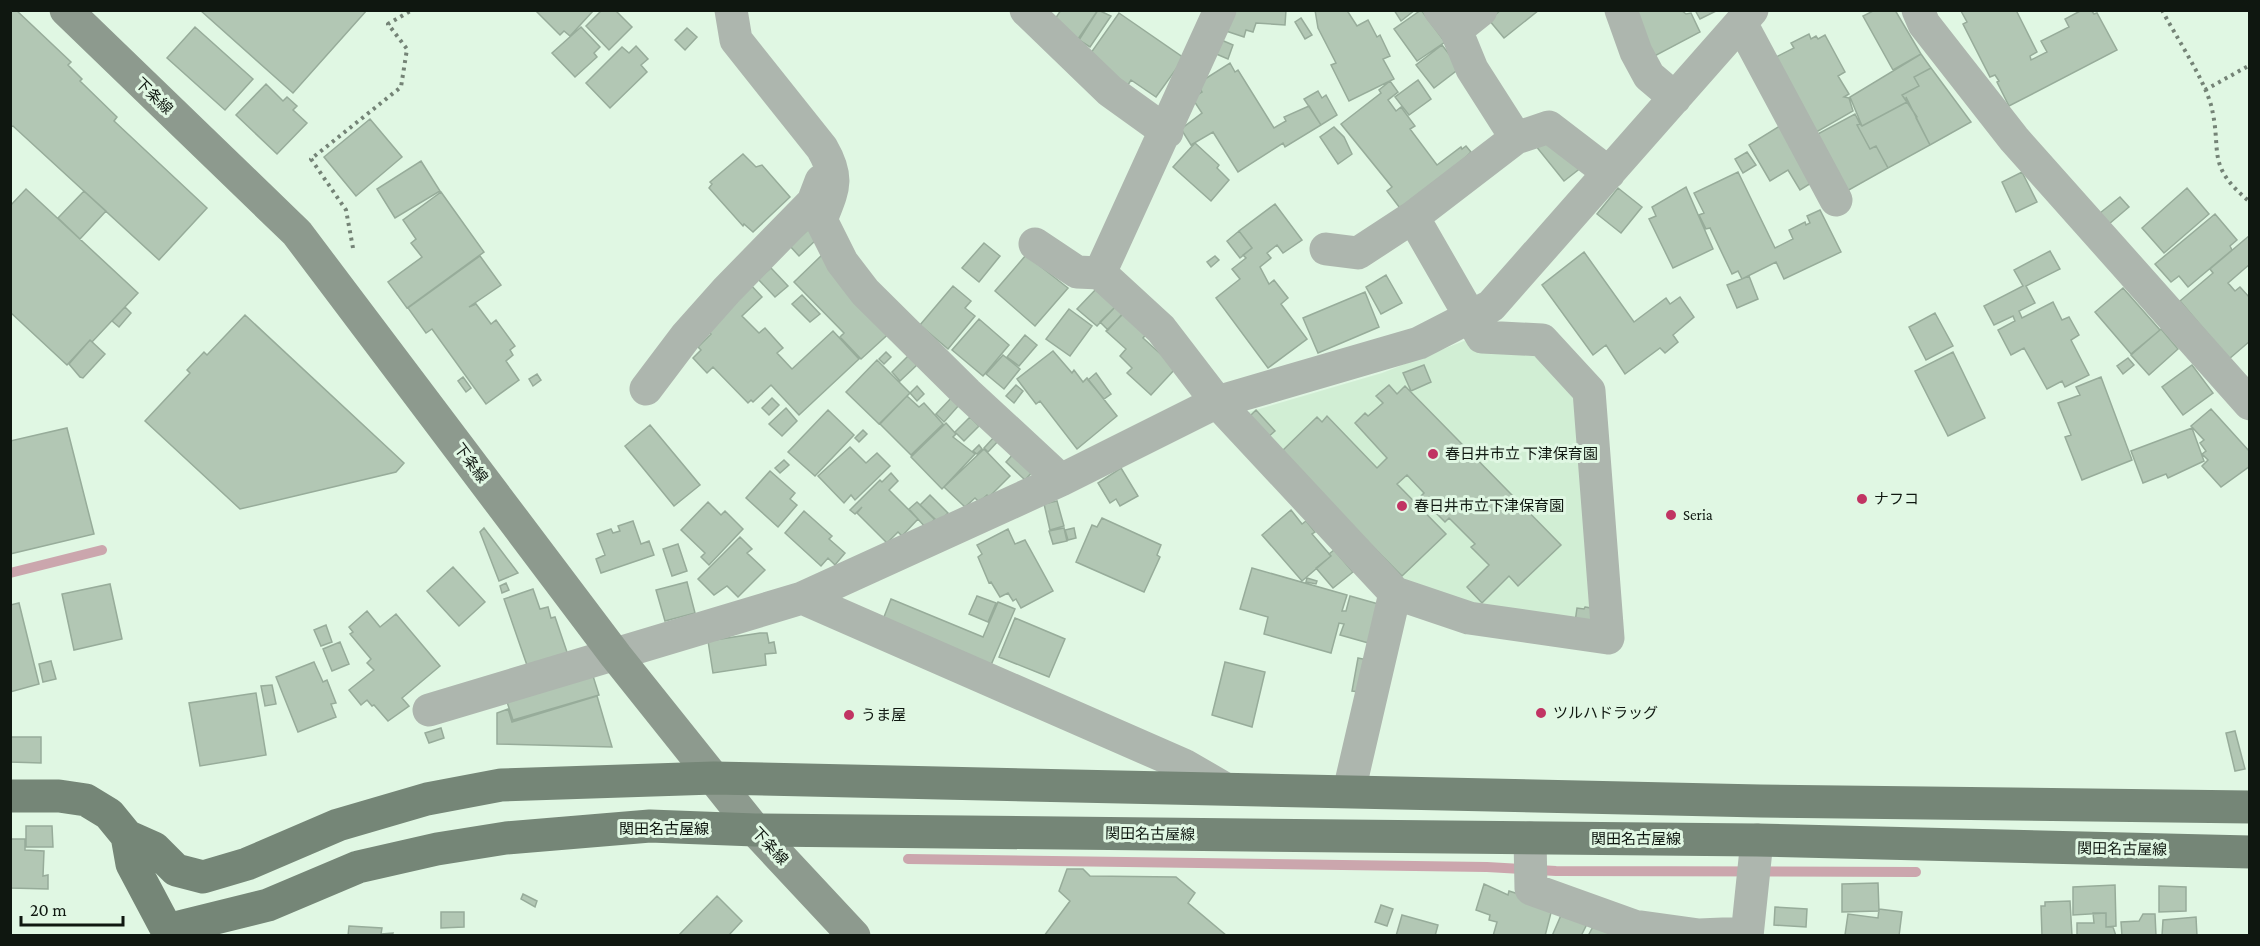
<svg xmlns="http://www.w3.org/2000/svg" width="2260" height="946" font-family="'Crimson Pro','Noto Sans JP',serif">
<rect width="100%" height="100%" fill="#e0f7e3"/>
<path fill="#d1eed4" d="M1469 339 1540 344 1582 393 1604 632 1404 592 1242 414 1382 373Z"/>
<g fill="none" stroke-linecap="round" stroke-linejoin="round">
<path stroke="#cba6ad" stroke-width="10" d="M10 573 102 550
M908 859 1487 867 1556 871 1916 872"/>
</g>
<path fill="#b2c7b4" stroke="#97ac9a" stroke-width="1.5" d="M10 10H16L71 62 68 65 82 79 80 81 117 117 114 121 207 208 159 260 13 126 10 127Z
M200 10H367L293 93Z
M535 10H594L570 36 564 31 560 35Z
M602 10H615L632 27 609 50 586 26Z
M1061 10H1098L1078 39 1053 22Z
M1098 10 1111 16 1090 47 1079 40Z
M1233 10H1286L1285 25 1256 23 1253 32 1246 30 1244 37 1226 31Z
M1315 10H1352L1348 12 1357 26 1368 20 1377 37 1380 35 1390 56 1383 59 1394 79 1349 101 1331 65 1336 63 1318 28Z
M1394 10H1415L1401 21Z
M1421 10 1445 42 1417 61 1394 29Z
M1501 10H1539L1504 38 1489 20Z
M1633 10H1681L1686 14 1691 13 1700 32 1649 59Z
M1695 10H1718L1700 19Z
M1875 10H1895L1921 54 1893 70 1863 16Z
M2016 10 2037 52 2030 56 2031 60 2047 52 2041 41 2069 27 2065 19 2082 10H2091L2094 14 2097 13 2117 50 2009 106 1997 82 1999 81 1995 75 1990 77 1963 24 1967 22 1961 11Z
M1119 13 1184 58 1156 97 1131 80 1128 85 1088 57Z
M1301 18 1312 35 1305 39 1295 22Z
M195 27 253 79 225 110 167 58Z
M581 27 600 47 594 53 597 57 575 77 552 53Z
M687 28 697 37 685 50 675 40Z
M1809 34 1811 39 1816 36 1818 39 1825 35 1845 72 1838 76 1849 94 1844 97 1849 98 1853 111 1813 134 1776 57 1794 48 1791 43Z
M1219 39 1233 45 1228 59 1214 53Z
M1442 45 1460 68 1434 88 1416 65Z
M636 46 648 59 641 65 647 72 610 108 586 83 622 47 629 53Z
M1921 54 1931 68 1914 77 1919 86 1902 95 1907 102 1862 126 1850 97Z
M1230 63 1235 72 1238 70 1274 128 1286 121 1284 117 1309 106 1321 125 1285 147 1283 143 1238 172 1213 132 1191 145 1181 129 1202 113 1192 98 1202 92 1197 84Z
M1931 68 1971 122 1930 145 1916 118 1917 117 1902 95 1919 86 1914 77Z
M1418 80 1431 99 1409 115 1395 97Z
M1390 81 1398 92 1388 100 1396 111 1401 107 1415 126 1410 129 1437 165 1461 147 1462 149 1466 146 1471 152 1406 216 1387 191 1392 187 1341 124 1381 93 1379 90Z
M266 84 283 101 287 97 297 106 293 110 307 123 277 154 236 115Z
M1318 91 1322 98 1326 95 1337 115 1321 125 1304 99Z
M1906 97 1930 145 1888 168 1876 146 1870 149 1857 125 1860 124 1862 126 1907 102Z
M1855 114 1860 124 1857 125 1870 149 1876 146 1888 168 1847 191 1814 136Z
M370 119 402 157 356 196 324 157Z
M1783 124 1816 180 1800 190 1788 170 1770 181 1749 145Z
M1334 127 1344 137 1352 154 1338 164 1320 137Z
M1550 135 1582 167 1564 181 1531 140Z
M1195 143 1219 165 1217 168 1229 180 1211 201 1173 167Z
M1747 152 1756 165 1743 173 1735 159Z
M743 154 756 167 762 165 790 197 753 232 744 224 743 226 709 188 712 184 710 182Z
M421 161 440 191 395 218 377 189Z
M1738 172 1775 248 1793 239 1789 230 1805 222 1806 225 1810 223 1807 216 1820 210 1841 252 1784 279 1776 262 1742 279 1738 271 1732 274 1710 228 1706 229 1699 215 1704 213 1694 193Z
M2022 172 2037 202 2016 212 2002 182Z
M1686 187 1713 249 1673 268 1649 219 1656 216 1652 207Z
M1618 188 1642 207 1621 233 1597 214Z
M2187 188 2209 214 2164 253 2142 228Z
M26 189 138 293 92 342 90 340 67 365 10 312V206Z
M84 191 106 211 80 239 58 218Z
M441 192 484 252 407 308 388 282 422 257 411 243 416 239 403 220Z
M2120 197 2129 207 2109 224 2100 213Z
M1275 204 1302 240 1283 253 1277 245 1267 253 1271 258 1260 267 1269 284 1274 280 1288 298 1281 304 1307 339 1268 368 1216 298 1240 279 1232 269 1246 258 1243 255 1252 248 1239 231Z
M2215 214 2237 240 2230 246 2232 250 2188 287 2179 276 2171 282 2155 264Z
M809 229 818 238 799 256 790 246Z
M1239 231 1252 248 1240 258 1227 241Z
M2250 235V264L2228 283 2235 291 2240 287 2250 298V341L2229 359 2180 301 2213 273 2210 269Z
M984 243 1000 256 979 282 962 268Z
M2050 251 2060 269 2026 286 2035 303 2019 311 2022 318 2053 302 2062 320 2069 317 2079 335 2071 340 2089 375 2065 387 2062 381 2047 389 2024 348 2011 355 1998 330 2015 321 2013 316 1994 325 1984 306 2023 286 2014 270Z
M1584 252 1634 322 1666 298 1670 304 1680 297 1694 317 1673 335 1678 342 1665 353 1660 348 1625 374 1606 345 1593 355 1542 285Z
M822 255 894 329 861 359 840 337 844 333 794 282Z
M1026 255 1068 288 1035 326 995 291Z
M480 256 501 285 469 307 476 304 491 324 496 320 515 346 510 350 513 355 506 361 519 380 486 404 432 329 426 333 408 308Z
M1215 256 1219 260 1211 267 1207 262Z
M771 268 788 286 775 297 758 279Z
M1386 275 1402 303 1381 314 1366 287Z
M1749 276 1758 299 1737 308 1727 285Z
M749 283 762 297 742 316 759 333 765 328 783 348 777 353 792 369 833 331 859 359 799 415 771 385 753 402 751 400 748 403 713 367 707 373 693 358 701 350 698 347 711 334 707 331Z
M953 286 971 301 965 308 975 316 948 349 920 325Z
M1098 287 1117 305 1097 326 1077 309Z
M2123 288 2160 330 2131 354 2095 312Z
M1365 292 1379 327 1318 353 1303 318Z
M802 295 820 314 810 322 792 304Z
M1117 305 1124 312 1108 330 1100 322Z
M125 307 131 313 119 327 112 321Z
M1069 309 1092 326 1070 356 1046 339Z
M1128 309 1150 330 1143 338 1176 368 1151 395 1127 373 1132 368 1120 356 1126 349 1106 331Z
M1935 313 1953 346 1926 360 1909 327Z
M245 315 404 463 396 472 240 509 145 421 190 373 187 370 204 352 207 355Z
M979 319 1009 345 983 376 952 350Z
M2161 329 2178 349 2149 375 2131 355Z
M1025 335 1037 345 1019 366 1007 357Z
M90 340 105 354 83 378 80 377 69 364Z
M1053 351 1072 373 1074 370 1083 382 1087 378 1117 416 1077 449 1040 401 1036 404 1017 379Z
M886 352 891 357 884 364 879 359Z
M1953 352 1985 418 1948 436 1915 371Z
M909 355 918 364 900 381 892 372Z
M1003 355 1020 369 1004 389 986 374Z
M2128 358 2134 365 2123 374 2117 366Z
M877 360 910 393 879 424 846 392Z
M1424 365 1431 382 1411 391 1403 373Z
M2192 365 2213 393 2183 415 2162 387Z
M1096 373 1111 394 1104 399 1088 380Z
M537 374 541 380 533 386 529 379Z
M463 377 471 388 466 392 458 381Z
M2101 377 2132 460 2082 480 2065 437 2071 435 2058 403 2080 395 2076 387Z
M1016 385 1023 391 1014 403 1006 396Z
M1389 385 1397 394 1405 386 1561 545 1518 586 1509 576 1482 603 1467 587 1489 565 1471 547 1475 544 1449 518 1445 522 1420 497 1424 493 1407 475 1397 484 1446 534 1402 576 1280 453 1317 417 1322 422 1327 416 1377 468 1387 458 1355 423 1365 413 1368 416 1383 403 1376 396Z
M917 386 924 394 917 401 910 393Z
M907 396 919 407 924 403 943 424 911 455 880 424Z
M953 396 960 404 944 422 936 414Z
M772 398 779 405 769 415 762 408Z
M786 408 797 421 782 436 769 424Z
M2211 409 2250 452V466L2221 487 2202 466 2208 460 2202 454 2206 451 2200 443 2204 440 2191 426Z
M828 410 854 435 815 476 788 452Z
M1256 410 1275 431 1267 438 1248 418Z
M970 417 979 426 964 441 955 432Z
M946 423 956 434 953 437 975 454 942 489 911 457Z
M650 425 700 485 674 506 625 446Z
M67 428 94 534 10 554V441Z
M2192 428 2204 461 2168 478 2166 474 2143 483 2131 451Z
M863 430 867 434 859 442 855 438Z
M995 436 999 440 988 452 984 448Z
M979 445 982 449 977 454 973 451Z
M850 447 866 463 877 453 890 466 855 500 851 495 844 503 818 476Z
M984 449 1010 476 989 497 987 495 979 502 975 498 965 507 944 487Z
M1015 452 1034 470 1025 480 1006 462Z
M784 460 789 465 780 473 775 468Z
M1121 468 1138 496 1120 506 1116 499 1110 503 1098 483Z
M770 471 795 493 790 499 797 505 778 527 746 498Z
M891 473 898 481 889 490 918 519 902 536 898 532 887 543 857 513 862 507 855 514 850 510 880 480 882 482Z
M930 495 948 513 938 523 920 505Z
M1057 501 1064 526 1050 530 1044 504Z
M708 502 721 515 725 511 743 529 709 565 701 557 705 553 681 530Z
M917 502 935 519 926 528 909 509Z
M1291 510 1302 524 1306 521 1315 532 1312 534 1331 556 1302 581 1262 535Z
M804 511 832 536 829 539 845 553 835 565 828 558 821 566 785 533Z
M1102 518 1161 545 1157 555 1160 557 1144 592 1076 562 1092 525 1097 527Z
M633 521 641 544 649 541 654 555 601 573 596 559 605 555 597 534 611 529 613 533 620 531 618 526Z
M484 528 518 573 499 581 480 532Z
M1064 528 1067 541 1053 544 1049 531Z
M1074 528 1076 538 1068 540 1065 530Z
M1008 529 1015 544 1025 540 1053 591 1021 608 1016 599 1013 601 1008 593 1000 597 991 582 989 583 978 557 982 554 977 545Z
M740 537 752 549 747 553 765 570 738 597 727 586 714 595 698 579Z
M678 544 687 571 672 576 663 549Z
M1334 550 1353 572 1333 588 1316 568 1331 556 1329 554Z
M453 567 485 602 459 626 427 591Z
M1252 568 1347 595 1342 611H1346L1350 596 1382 605 1372 644 1340 635 1344 624 1339 623 1331 653 1264 634 1268 617 1240 609Z
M1307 578 1317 581 1316 584 1306 582Z
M687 582 695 613 665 621 656 590Z
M506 583 509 590 502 593 500 586Z
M110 584 122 639 74 650 62 594Z
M533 589 540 609 548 607 551 618 555 617 569 658 529 671 504 599Z
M977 596 996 603 988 622 969 614Z
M891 599 983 637 998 602 1015 609 991 665 882 622Z
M19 603 39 684 10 692V605Z
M1585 607 1591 608 1596 624 1575 622 1577 608 1584 609Z
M367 611 380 627 396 614 440 666 402 698 409 706 388 721 374 705 372 706 367 700 361 705 349 690 374 670 367 663 371 659 350 634 353 632 349 627Z
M1015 618 1065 639 1049 677 999 657Z
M326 625 332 642 321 646 314 630Z
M760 633H767L769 643 774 642 776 653 765 654 766 665 713 673 708 641Z
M340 642 349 664 332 671 323 649Z
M1358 658 1373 661 1367 693 1352 691Z
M51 661 56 679 43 682 39 664Z
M314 662 323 682 327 680 336 703 331 704 336 717 298 732 276 677Z
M1225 662 1265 672 1252 727 1212 715Z
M593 676 599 695 513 720 507 702Z
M272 685 276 704 265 706 261 686Z
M256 693 266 755 200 766 189 703Z
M597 696 612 747 497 744V713L508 709 512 722Z
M441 728 444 738 429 743 425 733Z
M2235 731 2245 769 2235 771 2226 733Z
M10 737H41V763L10 762Z
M26 826H52L53 847H26Z
M10 839H25V850L44 851 43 876 48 875V889L10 888Z
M1067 869H1083L1090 876 1176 877 1195 893 1188 903 1227 936H1044L1070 901 1059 891Z
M1878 883 1879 911 1842 912V884Z
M1484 884 1508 895 1509 891 1553 905 1545 936H1493L1497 922 1489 920 1490 915 1476 910Z
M2115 885 2116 926 2106 927V913L2073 915V887Z
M2159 886 2186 887V911L2159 912Z
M523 894 537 901 535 907 521 899Z
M717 896 742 921 728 936H678Z
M2070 901 2072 936H2042L2041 906H2045V902Z
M1381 905 1393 909 1387 926 1375 922Z
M1775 907 1807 909 1806 927 1774 925Z
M1879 909 1902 912 1899 936 1845 935 1848 914 1878 918Z
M441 912H464V927L441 928Z
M1562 913 1587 924 1581 936H1552Z
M2093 913H2106V927H2113L2116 936H2077V923H2094Z
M2143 914H2155L2156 936H2122L2121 922 2139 921Z
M1402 915 1438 925 1435 936H1396Z
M2196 917 2197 936H2162L2163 920Z
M1596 921 1612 930 1609 936H1588Z
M349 926 382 928 381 934 393 933 392 936H348Z"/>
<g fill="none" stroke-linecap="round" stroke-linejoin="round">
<path stroke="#748376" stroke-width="4" stroke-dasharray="3 4.5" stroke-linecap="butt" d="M2162 10C2176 37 2203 77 2211 105 2223 152 2204 164 2250 202
M2205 90 2250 65
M353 248 346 210 311 159 401 87 407 49 388 24 412 10"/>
<path stroke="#adb6ae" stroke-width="33" d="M731 10 736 40 822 148C840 179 833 189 821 220L842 262 865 292 967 393 1061 480
M1026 10 1110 91 1167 132
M1440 10 1456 30 1472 69 1516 138
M1621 10 1636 52 1649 76 1675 98
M1918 10 1924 24 2014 139 2250 404
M1741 23 1836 200
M1456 30 1481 10
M1035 244 1077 272 1100 273 1161 329 1217 402 1395 593 1469 618 1608 638 1589 391 1542 340 1482 337 1413 217
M1326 249 1358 253 1413 217 1516 138 1549 127 1609 173
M1100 273 1220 10
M646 389 686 336 727 290 813 202 821 181
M802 598 1184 765 1222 787
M429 710 802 598 1061 480 1217 402 1419 343 1491 306 1752 10
M1349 791 1395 593
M1530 838 1531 889 1634 926 1699 935 1747 933
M1747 936 1757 840"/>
<path stroke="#8d9a8e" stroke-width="33" d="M66 10 297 233 616 656 755 830 854 936"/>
<path stroke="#758677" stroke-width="33" d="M10 796H59L86 800 109 814 127 836 154 848 176 870 203 877 247 864 338 825 427 799 501 785 714 778 1760 801 2250 807
M127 836 132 864 167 930
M167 930 268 905 358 867 437 849 506 838 650 826 755 830 1757 840 2250 852"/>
</g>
<g fill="#c13463" stroke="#e0f7e3" stroke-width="2">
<circle cx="1433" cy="454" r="6"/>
<circle cx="1862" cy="499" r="6"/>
<circle cx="1402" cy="506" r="6"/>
<circle cx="1671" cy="515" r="6"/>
<circle cx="1541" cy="713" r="6"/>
<circle cx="849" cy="715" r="6"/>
</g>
<g text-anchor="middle" stroke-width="6" stroke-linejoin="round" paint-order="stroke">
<g font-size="15" fill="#0f1710" stroke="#e0f7e3">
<text transform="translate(154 96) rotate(44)" y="5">下条線</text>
<text transform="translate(471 463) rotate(53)" y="5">下条線</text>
<text x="664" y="834">関田名古屋線</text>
<text transform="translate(1150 834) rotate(1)" y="5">関田名古屋線</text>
<text x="1636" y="844">関田名古屋線</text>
<text transform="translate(770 846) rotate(47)" y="5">下条線</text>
<text transform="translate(2122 849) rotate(1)" y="5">関田名古屋線</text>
</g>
<g font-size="15" fill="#0f1710" stroke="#e0f7e3" text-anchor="start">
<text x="1445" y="459">春日井市立 下津保育園</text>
<text x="1874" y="504">ナフコ</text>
<text x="1414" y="511">春日井市立下津保育園</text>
<text x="1683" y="520">Seria</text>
<text x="1553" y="718">ツルハドラッグ</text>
<text x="861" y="720">うま屋</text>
</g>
</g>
<rect width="2260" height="946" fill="none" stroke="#0f1710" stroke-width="24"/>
<path d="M21 916v9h102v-9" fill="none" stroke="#0f1710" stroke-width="3"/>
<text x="30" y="916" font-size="18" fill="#0f1710" stroke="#e0f7e3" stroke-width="4.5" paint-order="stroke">20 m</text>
</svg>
